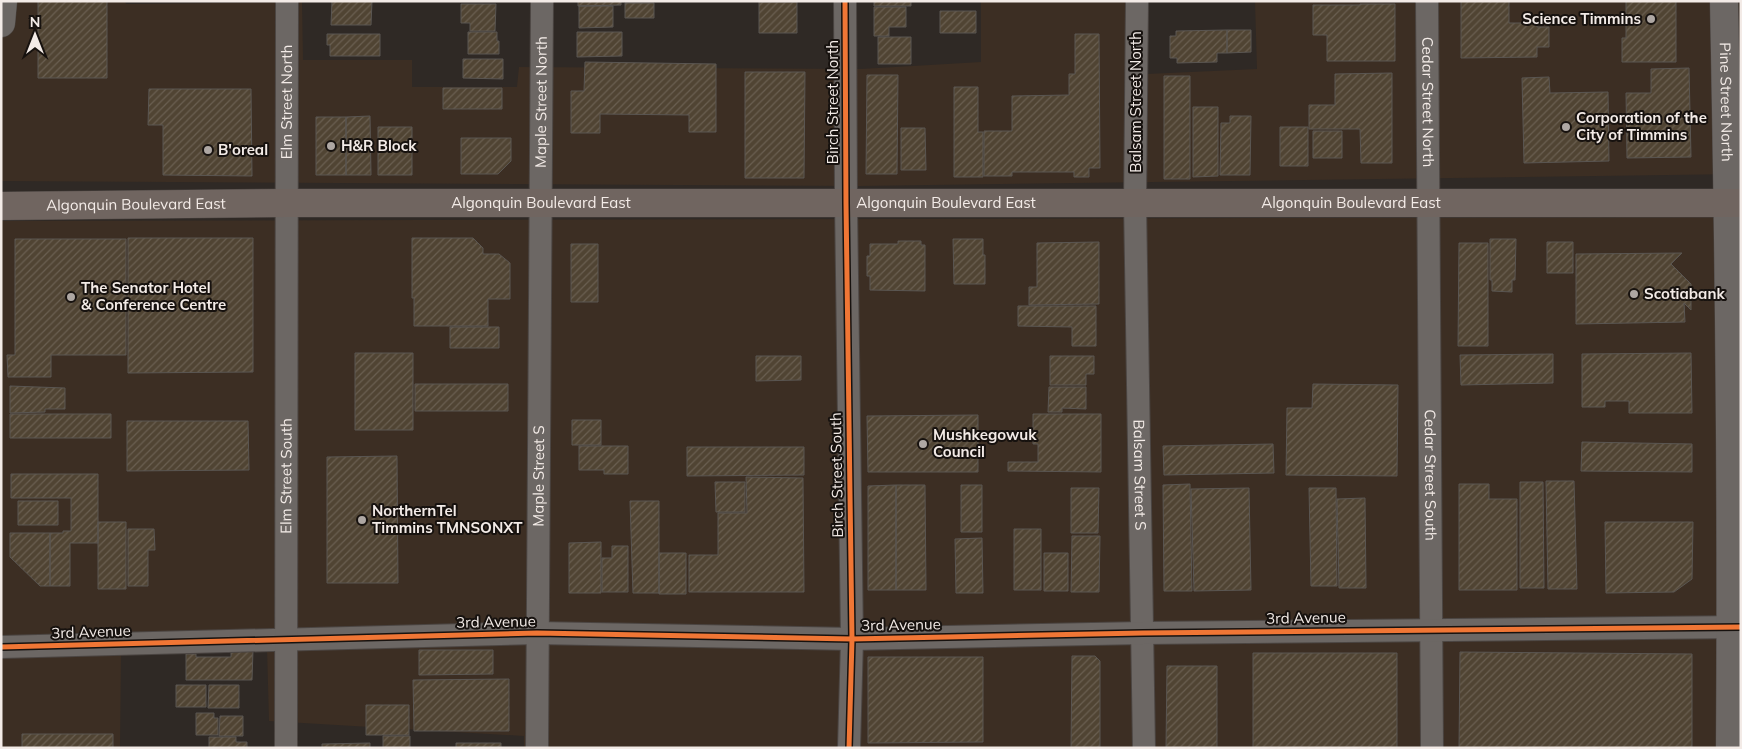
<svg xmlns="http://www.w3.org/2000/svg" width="1742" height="749" font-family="Mulish,sans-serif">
<defs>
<pattern id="building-hatch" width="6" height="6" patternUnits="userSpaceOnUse" patternTransform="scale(1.25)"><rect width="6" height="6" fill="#504433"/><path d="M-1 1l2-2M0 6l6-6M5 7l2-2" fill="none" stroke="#6a5f51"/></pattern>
</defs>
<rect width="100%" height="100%" fill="#2f2925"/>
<path fill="#3c2e23" d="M1 1H125L126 4 302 2 303 60H412V87H517L519 67 861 69 981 62V1H1147V74L1257 69 1255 2 1415 3V1H1741V174L859 186 1 181Z
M1741 217V748H524V736L269 721 267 647 121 655 120 748H1V221Z"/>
<path fill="url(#building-hatch)" stroke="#5a5652" d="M38 1H107V78H38Z
M332 1H372L371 25H331Z
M578 1H621V5L578 6Z
M874 1H911V6H874Z
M1461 1H1509V23H1537V27H1549V47H1537V57L1461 58Z
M1626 1H1676V62H1622V38H1626Z
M759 2H797V33H759Z
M625 3H654V18H625Z
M461 4H496L495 31H470V23H461Z
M1360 4H1395V61H1327V35H1313V5H1360Z
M579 6H613V27L579 28Z
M874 7H906V27H889V36H874Z
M940 11H976V33H940Z
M1227 30V53H1217V62L1177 63V58H1170V36H1176V31Z
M1227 30H1251V52L1227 53Z
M468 32H497V41H499V54H468Z
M577 32H622V56L577 57Z
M327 34H380V56H330V45H327Z
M1075 34H1099L1100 168H1089V177H1074V172H1012V176H984V131H1012V96L1069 95V74H1075Z
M878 37H911V64H878Z
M463 59H503V79L463 78Z
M585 62 716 64V132H689V115L600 114V133H571V91H584Z
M1689 68 1691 157 1627 158 1626 93H1651V69Z
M745 72H805L804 178H745Z
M1392 73V163H1361L1360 129H1309V105H1335V74Z
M867 75H898L897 174H866Z
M1164 76H1190V179H1164Z
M1549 77 1550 93 1608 92 1609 161 1524 163 1522 78Z
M954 87H978V132H983V177H954Z
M443 88H502V109H443Z
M149 89H251L252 176 163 175V125H148Z
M1193 107H1218V176L1193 177Z
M370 116 371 175H346V117Z
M1230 116H1251L1250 175H1220L1221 123H1230Z
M316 117H346V175H316Z
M378 127H412V175H378Z
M1280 127H1308V166H1280Z
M901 128H925L926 170H901Z
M1313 131H1342V158H1313Z
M461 138H511V161L498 174H461Z
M128 238H253V372L128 373Z
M412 238H473L483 248V254H499L510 263V299H488V326H414V298H412Z
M15 239H126V355H51V377H8L7 355H15Z
M953 239H983V255H985V284H954Z
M1490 239H1516L1515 280H1512V292L1492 291V280H1490Z
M898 241H921V245H925V291L870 290V276H867V256H870V244H898Z
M1099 242V304L1029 305V287H1037V243Z
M1547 242H1573V273H1547Z
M1459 243H1488V346H1458Z
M571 244H598V302H571Z
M1682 253 1671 264 1691 284V310L1684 303 1685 322 1576 324V254Z
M1018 306H1096V346H1072V327L1018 326Z
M450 327H499V348H450Z
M355 353H413V430H355Z
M1691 353 1692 413H1629V401H1605V407H1582V354Z
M1553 354V383L1461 385 1460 355Z
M756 356H801V380L756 381Z
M1050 356H1094V374H1086V385H1050Z
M415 384H508V411H415Z
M1313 384 1398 385 1397 476 1286 475 1287 408H1312Z
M10 386 65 388V409H45V412L10 413Z
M1049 387H1086V409L1062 408V412H1048Z
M10 414H111V438H10Z
M1033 414H1101V472L1008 471V462H1038V444H1033Z
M978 415V472H868L867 416Z
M572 420H601V445H572Z
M127 421H248L249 470 127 471Z
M1582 442 1692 444V472L1581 471Z
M1273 444 1274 473 1164 475 1163 446Z
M579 446H628V474H604V470H579Z
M687 447H804V475L687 476Z
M397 456 398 583H327V457Z
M11 474H98V543H70V586H50V533H63V531H71V498H11Z
M746 477 803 478 804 592H689V555H718V513H747Z
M1546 481H1574L1577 589H1548Z
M715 482H745V512H716Z
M1520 482H1543L1544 588H1520Z
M1190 484 1192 591H1164L1163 485Z
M1459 484H1489V499H1517V590H1459Z
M896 485H925L926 590H896Z
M896 485V590H868V486Z
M961 485H982V532H961Z
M1071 488H1099L1098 533H1071Z
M1249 488 1251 590 1194 591 1191 489Z
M1309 488H1336L1337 586H1311Z
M1365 498 1366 588H1339L1337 499Z
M18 501H58V525H18Z
M630 501H659V593H633Z
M98 522H126V589H98Z
M1605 522H1693L1692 579 1674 592 1606 593Z
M128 529H154L155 550H148V586H128Z
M1014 529H1041V590H1014Z
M10 533H50V586H40L10 557Z
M1072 536H1100L1099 592H1071Z
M982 538 983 593H956L955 539Z
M601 542V593H569V543Z
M612 546H628V592H602V558H612Z
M659 553H686V594H659Z
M1044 553H1068V591H1044Z
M231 650H253L252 680H186V654H196V657H231Z
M419 650H493V674L419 675Z
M1460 652 1692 654V748H1459Z
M1253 653H1397V748H1253Z
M1072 656H1095L1100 661V748H1071Z
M868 657H983V742L868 743Z
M1167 666H1217V748H1166Z
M509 679V731H414L413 680Z
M176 685H206V707H176Z
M209 685H239V708H208Z
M366 705H409V735H366Z
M196 713H214V718H218V735H196Z
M220 716H243V736H219Z
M22 734H113V748H22Z
M383 736H410V748H383Z
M209 737H236V742H247V748H209Z
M370 743V748H322V744Z
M456 743H501V748H456Z"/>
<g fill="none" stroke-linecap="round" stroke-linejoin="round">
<defs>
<g id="minor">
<path d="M845 1 846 203 852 639 849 748"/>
<path id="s1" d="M1137 1 1135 203 1144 748"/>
<path id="s2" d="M1427 1 1432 748"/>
<path d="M1 647 537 633 852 639 1143 633 1741 627"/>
<path id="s3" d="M286 748 287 1"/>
<path id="s4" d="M537 748 542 1"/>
</g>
<g id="tertiary">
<path id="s5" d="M1724 1C1729 250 1732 499 1730 748"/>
<path d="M1 23 3 1"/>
</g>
<g id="primary">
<path id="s6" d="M1 206 288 203H1741"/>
</g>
</defs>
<use href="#minor" stroke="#4b4542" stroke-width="24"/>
<use href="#tertiary" stroke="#4b4542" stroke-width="29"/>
<use href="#primary" stroke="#4b4542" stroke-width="29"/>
<use href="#minor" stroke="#6c6764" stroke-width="22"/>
<use href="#tertiary" stroke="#6c6764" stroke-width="28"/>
<use href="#primary" stroke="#706560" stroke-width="28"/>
<defs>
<path id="cycleway" d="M845 1 846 203 852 639 849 748
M1 647 537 633 852 639 1143 633 1741 627"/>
</defs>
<use href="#cycleway" stroke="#17120f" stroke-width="8"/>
<use href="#cycleway" stroke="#f07635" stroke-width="5"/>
</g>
<g fill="#aea7a3" stroke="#17120f" stroke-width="2">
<circle cx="1651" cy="19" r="5"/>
<circle cx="1566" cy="127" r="5"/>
<circle cx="331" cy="146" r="5"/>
<circle cx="208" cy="150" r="5"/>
<circle cx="1634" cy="294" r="5"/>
<circle cx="71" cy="297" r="5"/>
<circle cx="923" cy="444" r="5"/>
<circle cx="362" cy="520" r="5"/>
</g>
<g text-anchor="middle" stroke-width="4" stroke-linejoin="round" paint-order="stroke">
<g font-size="15" font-weight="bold" fill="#f3ebe7" stroke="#17120f" text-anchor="start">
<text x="1641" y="24" text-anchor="end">Science Timmins</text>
<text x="1576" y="123">Corporation of the<tspan x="1576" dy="17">City of Timmins</tspan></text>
<text x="341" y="151">H&amp;R Block</text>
<text x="218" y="155">B'oreal</text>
<text x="81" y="293">The Senator Hotel<tspan x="81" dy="17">&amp; Conference Centre</tspan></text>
<text x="1644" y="299">Scotiabank</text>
<text x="933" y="440">Mushkegowuk<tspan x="933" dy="17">Council</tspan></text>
<text x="372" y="516">NorthernTel<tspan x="372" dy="17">Timmins TMNSONXT</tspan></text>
</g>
<g font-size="15" fill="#f3ebe7" stroke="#17120f">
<text dy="5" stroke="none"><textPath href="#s3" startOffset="646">Elm Street North</textPath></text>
<text dy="5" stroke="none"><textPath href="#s4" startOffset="646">Maple Street North</textPath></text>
<text transform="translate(833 102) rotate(-90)" y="5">Birch Street North</text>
<text transform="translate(1136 102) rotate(-90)" y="5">Balsam Street North</text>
<text dy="5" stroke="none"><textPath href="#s2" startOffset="101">Cedar Street North</textPath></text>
<text dy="5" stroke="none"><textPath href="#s5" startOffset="101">Pine Street North</textPath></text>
<text dy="5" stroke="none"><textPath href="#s6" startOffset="540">Algonquin Boulevard East</textPath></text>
<text dy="5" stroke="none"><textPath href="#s6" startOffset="945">Algonquin Boulevard East</textPath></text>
<text dy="5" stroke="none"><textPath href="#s6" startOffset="1350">Algonquin Boulevard East</textPath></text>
<text dy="5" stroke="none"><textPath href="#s6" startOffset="135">Algonquin Boulevard East</textPath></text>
<text dy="5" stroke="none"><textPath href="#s3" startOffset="272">Elm Street South</textPath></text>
<text dy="5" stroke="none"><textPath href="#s4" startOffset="272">Maple Street S</textPath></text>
<text transform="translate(837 475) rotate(-91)" y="5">Birch Street South</text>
<text dy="5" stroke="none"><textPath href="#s1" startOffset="474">Balsam Street S</textPath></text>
<text dy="5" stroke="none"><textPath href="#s2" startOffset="474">Cedar Street South</textPath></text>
<text transform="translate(1306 618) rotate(-1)" y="5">3rd Avenue</text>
<text transform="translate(496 622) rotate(-1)" y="5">3rd Avenue</text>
<text transform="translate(901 625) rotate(-1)" y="5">3rd Avenue</text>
<text transform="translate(91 632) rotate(-2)" y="5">3rd Avenue</text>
</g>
</g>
<rect width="1742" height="749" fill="none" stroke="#f3ebe7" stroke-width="5"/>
<g transform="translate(35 35)" stroke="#17120f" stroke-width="4" paint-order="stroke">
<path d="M0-4L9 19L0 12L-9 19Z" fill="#f3ebe7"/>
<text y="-8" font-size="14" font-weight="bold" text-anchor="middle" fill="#f3ebe7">N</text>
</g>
</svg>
